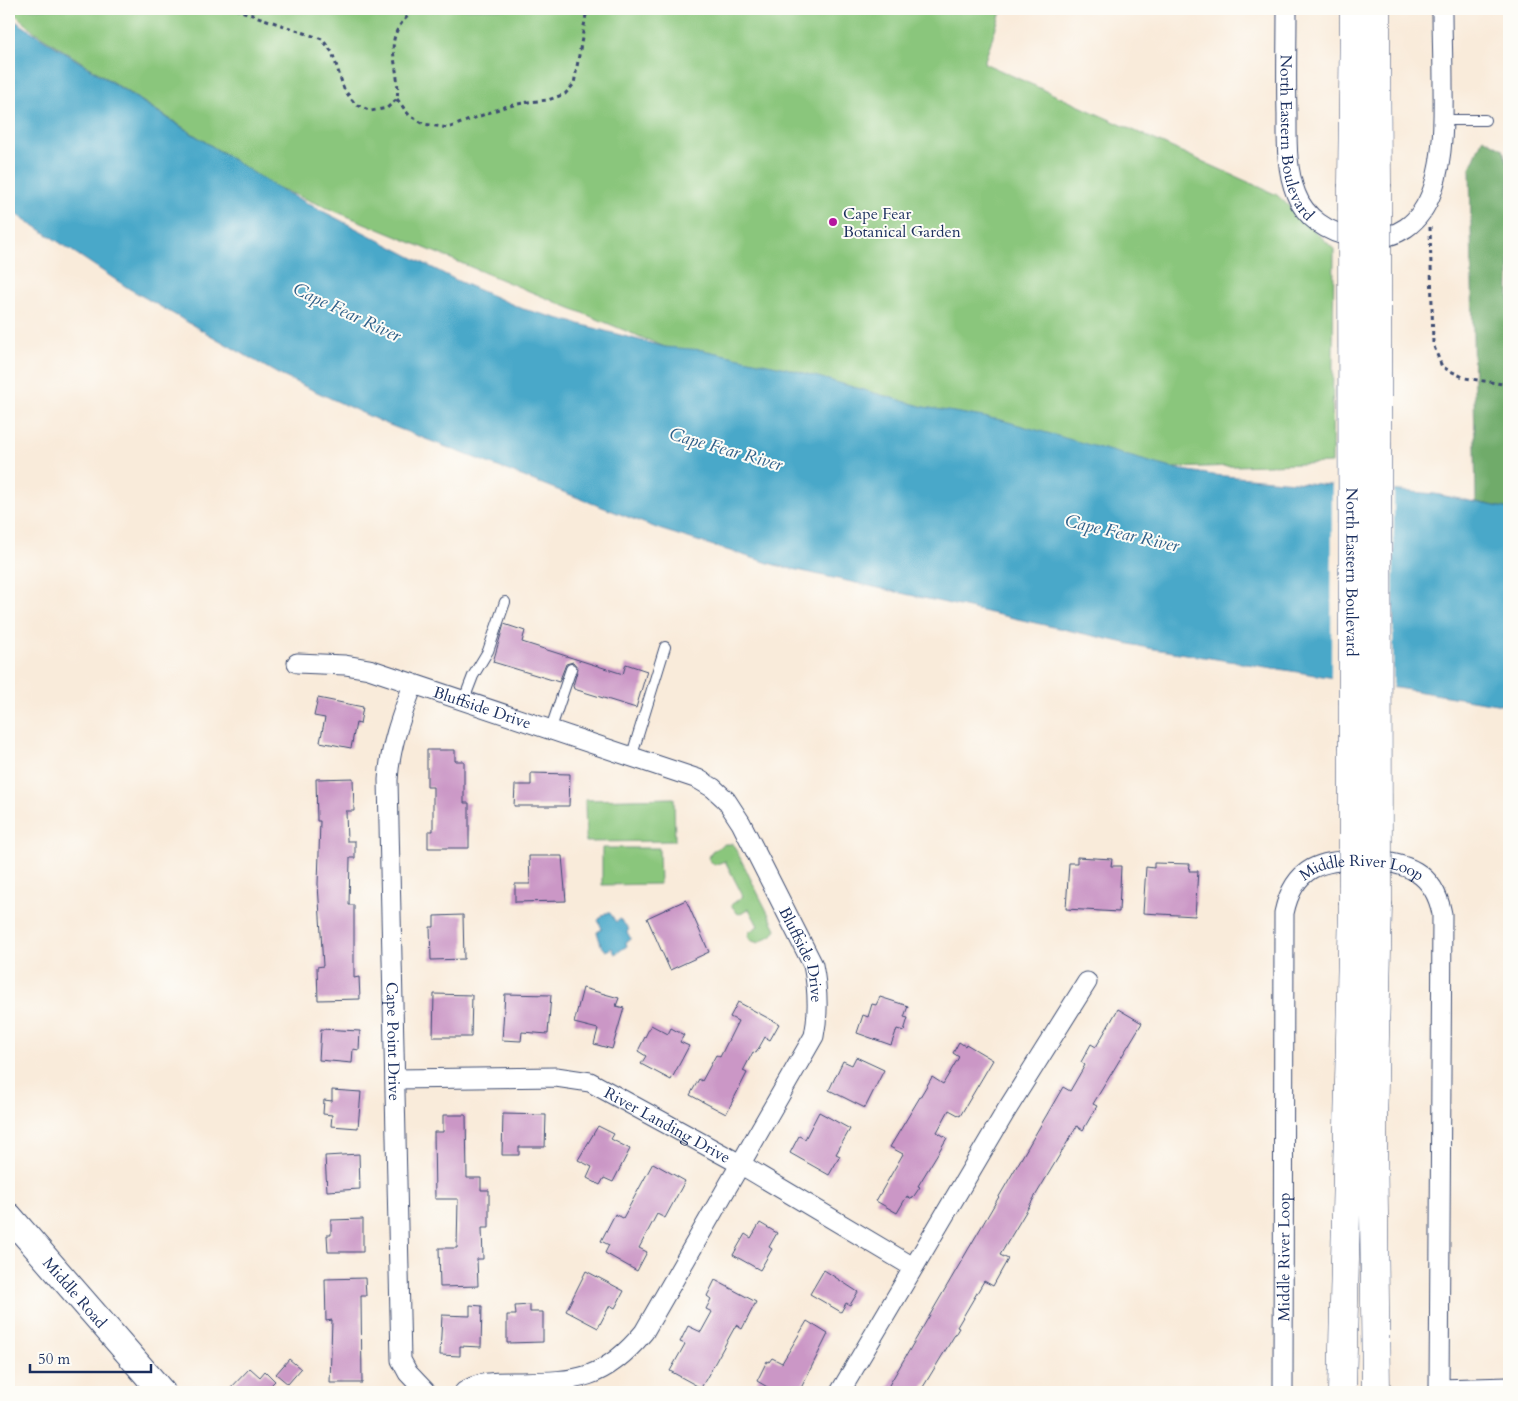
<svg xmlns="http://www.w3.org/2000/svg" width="1518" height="1401" font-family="Cardo,serif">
<rect width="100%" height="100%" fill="#fdfcf7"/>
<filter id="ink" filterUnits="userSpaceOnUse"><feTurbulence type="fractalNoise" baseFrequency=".02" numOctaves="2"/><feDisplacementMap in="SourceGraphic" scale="10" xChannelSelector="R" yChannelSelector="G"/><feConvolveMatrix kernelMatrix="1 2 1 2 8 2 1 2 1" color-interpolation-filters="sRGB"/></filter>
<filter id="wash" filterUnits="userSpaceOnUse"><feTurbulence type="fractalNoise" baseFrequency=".0096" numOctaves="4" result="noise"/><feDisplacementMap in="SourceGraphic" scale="20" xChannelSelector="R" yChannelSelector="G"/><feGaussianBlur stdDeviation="1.12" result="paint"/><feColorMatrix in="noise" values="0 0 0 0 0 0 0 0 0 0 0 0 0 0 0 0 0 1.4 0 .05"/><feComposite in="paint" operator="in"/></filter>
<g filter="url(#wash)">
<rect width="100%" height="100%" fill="#f9ebda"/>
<path fill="#8ac67b" stroke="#527a6c" d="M9 9H1002L984 63 1277 195 1334 249 1332 463 1171 468 665 347 274 186 35 32Z
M674 798 675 841 586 842 585 800Z
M725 844H733L776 929 772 935 758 943 750 940 748 936 749 932 758 926 749 909 738 914 731 905 743 896 725 861 714 865 708 858 712 851Z
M602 848H659L660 884 602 885Z"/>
<path fill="#6fab6b" stroke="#456d64" d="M1483 138 1503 149 1509 168V509L1476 502 1470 168Z"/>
<path fill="#4aa8c9" stroke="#326c94" d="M9 17 274 186 458 281 523 309 665 347 703 350 786 368 924 407 1001 420 1171 468 1213 475 1435 494 1509 509V706L1148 648 775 565 659 529 384 423 278 374 128 288 9 209Z
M605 913H610L616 922 620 919 629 929 627 932 631 939 626 942 627 946 615 954 612 948 606 951 601 945 597 932 602 929 598 920Z"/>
<path fill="#f9ebda" d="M1332 483 1394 488 1393 690 1331 680Z"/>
<g id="blocks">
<path fill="#cb97c6" d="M504 624 525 631 522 642 623 674 626 664 647 671 636 708 574 689 573 686 578 668 573 662 566 664 559 682 493 662Z
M318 698 363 707 360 724 356 723 351 748 320 742 325 718 314 716Z
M427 750H455V761H464V803H469V848H428V831H433V787H427Z
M531 773 570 774 569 806H514L515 785H531Z
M353 778 354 811H346L347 841H355V858H350L349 905H354V978L359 977 360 999 318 1000 317 967 323 966 318 884 320 821H317L316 779Z
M529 856H562L566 901 515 902V884H530Z
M1077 857 1112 859 1111 866H1121L1119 912 1066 909 1069 863H1077Z
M1154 863 1190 864 1189 871H1198L1195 916 1143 913 1146 867 1154 868Z
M686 900 709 952 670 970 647 918Z
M463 915 464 959 431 960 430 927H434V916Z
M583 988 619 998 616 1006 624 1008 612 1049 594 1044 598 1029 574 1023Z
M434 994 472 995 471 1037H433Z
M505 994 551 995 548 1034 522 1032 521 1041 502 1040Z
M880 997 908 1006 904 1017 908 1018 904 1031 897 1029 891 1045 857 1033 863 1015 868 1017 872 1004 876 1005Z
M738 1002 779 1024 770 1040 765 1037 756 1053 753 1052 743 1071 747 1073 726 1114 690 1095 699 1079 702 1081 716 1055 720 1057 738 1021 730 1017Z
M1118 1009 1142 1023 1093 1104 1097 1106 1083 1130 1077 1126 1000 1255 1008 1259 993 1286 984 1281 957 1327 959 1328 920 1392H885L1063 1087 1070 1091 1085 1065 1081 1062 1091 1044 1096 1047Z
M651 1025 668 1034 671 1028 684 1035 680 1042 689 1046 671 1080 641 1064 646 1056 638 1051Z
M321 1029 360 1031 359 1050 353 1049 352 1063 319 1060Z
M959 1042 965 1046 966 1044 993 1060 960 1116 949 1110 937 1132 947 1138 918 1186 920 1187 912 1199 907 1196 897 1213 876 1201 903 1154 890 1147 932 1077 943 1084 959 1057 953 1053Z
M856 1057 884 1070 865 1108 829 1090 843 1061 852 1065Z
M332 1090 361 1092 358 1128 331 1126 332 1115 323 1114 324 1100 332 1101Z
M819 1112 850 1129 836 1154 840 1156 829 1175 790 1153 799 1136 805 1139Z
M503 1114 546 1115 545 1147H519V1155H502Z
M443 1115H466L467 1178H481V1190H489V1228H482L483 1259H477L478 1286 440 1287 439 1248H457L458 1199H435L434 1132H443Z
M598 1126 614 1134 611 1139 630 1149 613 1182 604 1178 600 1185 587 1178 592 1167 578 1160Z
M359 1154 360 1189 327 1191 325 1156Z
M653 1163 685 1181 665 1218 657 1214 639 1248 647 1252 637 1271 605 1253 609 1245 601 1241 615 1214 623 1218Z
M363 1219V1252H328L327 1235H331V1220Z
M760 1223 777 1233 769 1247 772 1249 760 1270 733 1255 745 1234 751 1238Z
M824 1270 858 1292 850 1305 846 1303 841 1312 810 1294Z
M586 1271 624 1291 615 1308 610 1305 598 1328 566 1311Z
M365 1278 366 1296H361L362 1383H330L332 1320 326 1321 325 1279Z
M715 1280 756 1302 742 1329 736 1325 701 1388 670 1371 685 1344 680 1342 688 1326 701 1332 712 1312 706 1309 711 1299 707 1296Z
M470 1305 482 1306 481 1347 460 1346V1356L440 1355 442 1315 470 1316Z
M530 1305V1312H543V1342L507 1343V1315H516L515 1306Z
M807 1321 828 1334 799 1392H776L757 1381 767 1361 769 1362 772 1358 782 1363Z
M289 1359 301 1369 288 1384 276 1374Z
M250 1368 260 1377 265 1371 275 1381 264 1392H227Z"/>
</g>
</g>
<g filter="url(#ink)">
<use href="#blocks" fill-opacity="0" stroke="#3c4b71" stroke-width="1"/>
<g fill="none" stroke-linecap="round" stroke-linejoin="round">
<defs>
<path id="lane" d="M1444 120H1485
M463 702 473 676 488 651 505 602
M550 731 571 669
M631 758 665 647"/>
<g id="street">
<path id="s1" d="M1287 9C1287 44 1286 79 1287 115 1287 141 1286 169 1296 194 1305 218 1328 233 1353 237 1445 251 1444 146 1443 85 1443 59 1442 34 1442 9"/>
<path id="s2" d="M297 663 345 665 369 669 698 779 713 788 726 800 741 823 813 965C818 990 819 1012 814 1036L644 1332C602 1383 574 1381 512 1382 495 1382 478 1382 464 1392"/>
<path id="s3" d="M413 685C401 717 390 746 388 780L401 1360 408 1373 426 1392"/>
<path id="s4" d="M395 1079 556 1077 590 1082 740 1164 913 1267"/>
<path d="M1439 1389 1509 1387"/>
<path d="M840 1392 1006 1111 1087 982"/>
<path id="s5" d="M1283 1392 1284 913C1294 866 1322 859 1366 860 1405 862 1434 871 1442 914L1439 1392"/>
</g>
<g id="secondary">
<path id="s6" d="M9 1216 162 1392"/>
</g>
<path id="highway" d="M1376 9 1377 184
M1352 184 1354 9
M1342 1392 1353 905
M1376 1392 1373 1126 1378 905"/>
</defs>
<use href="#lane" stroke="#3c4b71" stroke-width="12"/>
<use href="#street" stroke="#3c4b71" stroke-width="21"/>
<use href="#secondary" stroke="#3c4b71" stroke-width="28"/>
<use href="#highway" stroke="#3c4b71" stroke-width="29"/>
<path stroke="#3c4b71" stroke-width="3" stroke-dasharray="4 4" stroke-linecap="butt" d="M235 9 322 39 332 52 344 89 355 104 371 111 387 108 397 99C402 61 376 40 416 9
M397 99 409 115 424 124 448 128 504 107 528 102 548 100 565 94 574 84 587 9
M1430 227 1433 344 1442 367 1465 378 1509 385"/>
<use href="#lane" stroke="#fff" stroke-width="10"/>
<use href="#street" stroke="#fff" stroke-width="19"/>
<use href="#secondary" stroke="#fff" stroke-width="26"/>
<use href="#highway" stroke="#fff" stroke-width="28"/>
<defs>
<g id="highway-bridge">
<path id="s7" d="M1352 184 1353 905"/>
<path d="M1377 184 1378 905"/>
</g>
</defs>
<use href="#highway-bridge" stroke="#3c4b71" stroke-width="29" stroke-linecap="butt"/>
<use href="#highway-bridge" stroke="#fff" stroke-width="28"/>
</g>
</g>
<circle fill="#b5179e" stroke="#fdfcf7" stroke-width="2" cx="833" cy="222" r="5"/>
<g text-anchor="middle" stroke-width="4" stroke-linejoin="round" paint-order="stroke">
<g font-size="16" fill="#1b2f5e" stroke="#fdfcf7">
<text dy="6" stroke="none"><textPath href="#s1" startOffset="130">North Eastern Boulevard</textPath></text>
<text dy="6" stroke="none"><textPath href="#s7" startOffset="388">North Eastern Boulevard</textPath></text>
<text dy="6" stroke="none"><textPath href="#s2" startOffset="192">Bluffside Drive</textPath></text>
<text dy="6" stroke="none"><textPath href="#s5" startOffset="584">Middle River Loop</textPath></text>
<text dy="6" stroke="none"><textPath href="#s2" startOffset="628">Bluffside Drive</textPath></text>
<text dy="6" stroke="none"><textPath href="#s3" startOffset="360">Cape Point Drive</textPath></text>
<text dy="6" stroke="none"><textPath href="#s4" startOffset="284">River Landing Drive</textPath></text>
<text dy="6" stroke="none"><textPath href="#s5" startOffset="135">Middle River Loop</textPath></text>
<text dy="6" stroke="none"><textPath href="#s6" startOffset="101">Middle Road</textPath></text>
</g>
<g font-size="16" fill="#1b2f5e" stroke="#fdfcf7" text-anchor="start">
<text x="843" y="219">Cape Fear<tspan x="843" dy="18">Botanical Garden</tspan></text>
</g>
<g font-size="18" font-style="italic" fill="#2e5f89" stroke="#fdfcf7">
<text transform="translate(347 312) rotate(25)" y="6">Cape Fear River</text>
<text transform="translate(726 449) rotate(16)" y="6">Cape Fear River</text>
<text transform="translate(1122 533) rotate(13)" y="6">Cape Fear River</text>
</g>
</g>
<rect width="1518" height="1401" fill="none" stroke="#fdfcf7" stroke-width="30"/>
<path d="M30 1364v8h121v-8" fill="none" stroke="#1b2f5e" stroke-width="2.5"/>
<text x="38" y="1364" font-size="15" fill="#1b2f5e" stroke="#fdfcf7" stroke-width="4" paint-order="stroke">50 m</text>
</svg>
